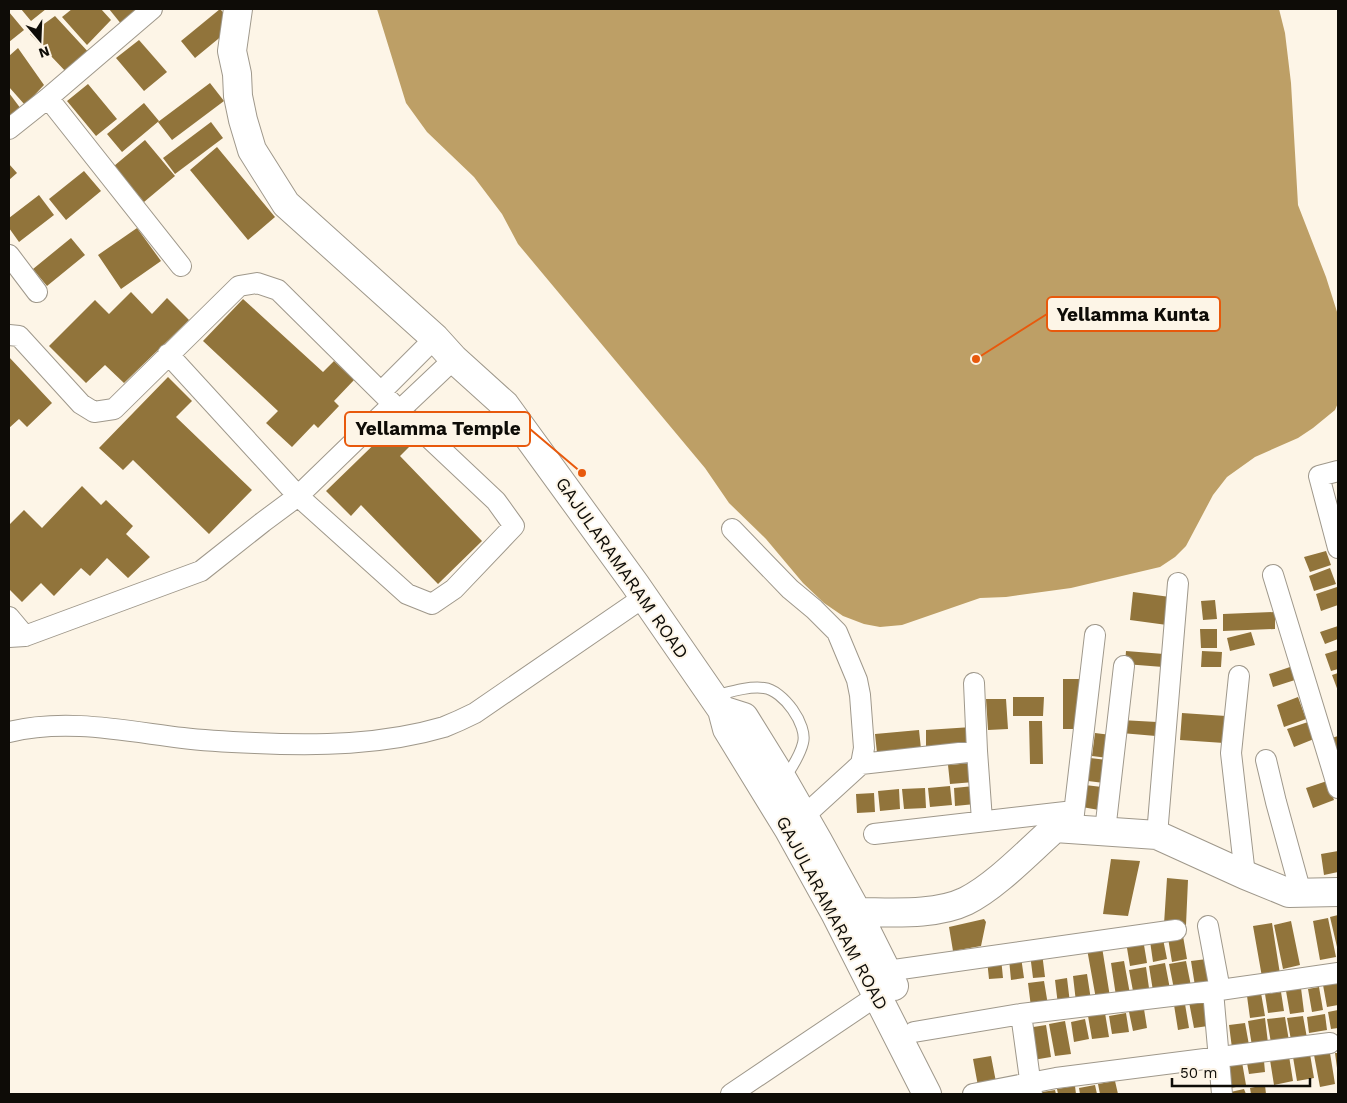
<svg xmlns="http://www.w3.org/2000/svg" width="1347" height="1103" font-family="'Work Sans',sans-serif">
<rect width="100%" height="100%" fill="#fdf5e7"/>
<path fill="#bd9f66" d="M377 9H1279L1285 33 1291 83 1298 205 1326 277 1338 315V403L1335 410 1313 428 1298 438 1255 457 1227 477 1213 495 1186 546 1175 557 1160 567 1071 588 1006 597 980 598 902 625 880 627 864 624 843 616 824 603 803 583 766 539 729 503 705 468 518 244 502 214 474 177 427 132 406 103Z"/>
<path fill="#91743b" d="M21 9H46L31 21Z
M72 9H101L111 20 87 45 62 17Z
M109 9H142L122 25Z
M220 9 235 25 195 58 181 41Z
M9 12 24 30 9 42Z
M55 16 91 55 69 75 30 34Z
M139 40 167 72 144 91 116 58Z
M18 48 44 85 25 105 9 87V56Z
M210 83 224 101 172 140 158 122Z
M88 84 117 119 96 136 67 101Z
M9 93 21 109 9 119Z
M144 103 159 121 122 152 107 134Z
M211 122 223 138 175 174 163 158Z
M145 140 175 176 144 202 114 166Z
M217 147 275 217 248 240 190 170Z
M9 164 17 173 9 180Z
M84 171 101 191 66 220 49 199Z
M39 195 54 215 19 242 9 228V218Z
M137 228 161 261 121 289 98 255Z
M71 238 85 255 47 286 33 269Z
M131 292 152 314 167 298 189 320 124 383 105 365 86 383 49 346 95 300 109 314Z
M243 299 323 372 334 361 354 380 334 401 339 406 318 428 314 424 292 447 266 423 278 411 203 341Z
M9 357 52 403 27 427 19 419 9 428Z
M168 377 192 401 176 417 252 490 209 534 133 460 123 470 99 448Z
M394 425 412 444 400 456 482 541 438 584 361 505 351 516 326 491Z
M82 486 101 505 106 500 133 526 126 534 150 557 128 578 107 558 90 576 81 568 54 596 41 583 22 602 9 589V525L24 510 42 528Z
M1326 551 1331 565 1310 572 1304 557Z
M1330 568 1336 584 1314 591 1309 576Z
M1337 587 1338 605 1321 611 1316 594Z
M1133 592 1170 597 1167 625 1130 620Z
M1215 600 1217 619 1203 620 1201 601Z
M1275 612V629L1223 631V614Z
M1338 626V639L1325 644 1320 632Z
M1200 629H1217V648H1201Z
M1251 632 1255 645 1230 651 1227 638Z
M1338 650V669L1331 671 1325 654Z
M1126 651 1164 654 1163 667 1125 664Z
M1202 651 1222 652 1221 667H1201Z
M1290 667 1295 680 1273 687 1269 674Z
M1338 673V691L1332 675Z
M1063 679H1080V729H1063Z
M1013 697H1044L1043 716H1013Z
M1298 697 1306 719 1284 727 1277 705Z
M986 699H1006L1008 729 988 730Z
M1182 713 1226 716 1224 743 1180 740Z
M1121 720 1157 722 1156 736 1121 733Z
M1029 721H1042L1043 764H1030Z
M1308 722 1314 739 1294 747 1287 729Z
M972 727 973 745 926 748V730Z
M919 730 921 749 877 753 875 734Z
M1095 733 1111 735 1108 758 1092 756Z
M1338 736V757L1332 738Z
M1090 758 1107 760 1104 783 1088 781Z
M973 763 974 782 950 784 948 765Z
M1327 781 1334 800 1313 808 1306 788Z
M1085 785 1102 787 1099 810 1082 807Z
M950 786 952 805 930 807 928 788Z
M974 786 975 804 955 806 954 788Z
M925 788 926 808 904 809 902 789Z
M899 789 900 809 880 811 878 791Z
M874 793 875 812 857 813 856 794Z
M1338 851V872L1324 875 1321 854Z
M1111 859 1140 861 1128 916 1103 914Z
M1167 878 1188 880 1186 925 1164 924Z
M1338 915V947H1337L1330 917Z
M1328 918 1336 957 1320 960 1313 921Z
M984 919 986 922 981 946 953 951 949 927Z
M1291 921 1300 965 1283 969 1274 925Z
M1272 923 1280 974 1262 977 1253 926Z
M1183 936 1187 959 1172 962 1168 938Z
M1143 939 1147 963 1130 966 1126 942Z
M1163 939 1167 959 1153 962 1150 941Z
M1102 947 1110 997 1096 999 1087 949Z
M1042 953 1045 977 1033 978 1030 954Z
M1021 957 1024 978 1011 980 1009 959Z
M1001 958 1003 978 989 979 987 960Z
M1207 959 1210 984 1195 986 1191 961Z
M1124 961 1130 994 1116 996 1111 963Z
M1186 961 1191 986 1174 989 1169 964Z
M1165 963 1170 989 1153 991 1149 966Z
M1146 967 1149 988 1133 991 1129 970Z
M1087 974 1091 1000 1076 1002 1073 976Z
M1067 978 1070 1003 1058 1005 1055 980Z
M1044 981 1048 1005 1031 1007 1028 983Z
M1338 983V1005L1327 1007 1323 985Z
M1319 987 1323 1010 1312 1012 1308 989Z
M1301 988 1304 1012 1290 1014 1286 991Z
M1281 992 1284 1011 1268 1013 1265 994Z
M1261 993 1265 1016 1250 1018 1247 996Z
M1204 1000 1208 1026 1194 1028 1189 1002Z
M1185 1004 1189 1028 1178 1030 1174 1005Z
M1144 1009 1147 1028 1133 1031 1129 1012Z
M1338 1010V1028L1331 1029 1328 1012Z
M1105 1013 1109 1037 1092 1039 1088 1016Z
M1126 1013 1129 1032 1112 1034 1109 1016Z
M1325 1014 1327 1030 1309 1033 1307 1017Z
M1303 1016 1307 1038 1291 1040 1287 1018Z
M1285 1017 1289 1041 1271 1043 1267 1019Z
M1265 1018 1268 1043 1252 1046 1248 1021Z
M1085 1019 1089 1039 1074 1042 1071 1022Z
M1065 1021 1071 1054 1055 1056 1049 1024Z
M1245 1023 1249 1045 1232 1048 1229 1025Z
M1046 1025 1051 1057 1033 1060 1027 1028Z
M1330 1053 1335 1084 1320 1087 1314 1055Z
M1335 1053H1338V1068H1337Z
M1310 1054 1314 1078 1297 1081 1293 1057Z
M991 1056 996 1082 978 1086 973 1059Z
M1289 1056 1293 1081 1274 1085 1270 1060Z
M1264 1061 1265 1072 1249 1074 1247 1063Z
M1242 1062 1246 1085 1226 1089 1222 1066Z
M1115 1081 1118 1094H1100L1098 1084Z
M1095 1085 1097 1094H1080L1079 1088Z
M1265 1085 1266 1094H1251L1250 1088Z
M1075 1086 1076 1094H1058L1057 1089Z
M1244 1089 1246 1094H1226V1093Z
M1055 1090 1056 1094H1036V1093Z"/>
<g fill="none" stroke-linecap="round" stroke-linejoin="round">
<defs>
<path id="service" d="M714 696C730 692 748 686 764 688 783 690 808 725 803 743 800 756 792 767 785 778"/>
<path id="minor" d="M48 98 181 266
M9 129 48 98 152 9
M9 255 37 292
M9 335 19 336 81 404 94 412 114 409 239 286 257 283 278 290 393 404 496 501 514 526 454 589 432 604 407 594 298 496 263 522 201 571 25 636 9 637
M168 354 298 496 393 404
M381 392 435 338
M400 410 454 359
M1338 471 1319 476 1338 548
M732 529 790 589 814 609 837 632 857 680 860 695 864 748 861 764 804 816
M1273 575 1338 788
M9 617 25 636
M1239 676 1231 753 1245 875
M974 683 977 751
M9 732C67 718 125 731 183 738 207 741 231 742 255 743 317 746 383 745 444 727 454 723 465 718 475 713L644 597
M1266 760 1276 802 1301 893
M861 764 977 751 982 820
M1073 822 1095 635
M1105 831 1124 666
M874 834 1074 811
M1157 835 1178 583
M1208 926 1220 990
M887 971 1176 930
M1213 991 1222 1094
M1021 1014 1213 991 1338 973
M914 1032 1021 1014 1032 1094
M731 1094 878 995
M973 1094 1056 1078 1330 1043"/>
<path id="secondary" d="M238 9 232 51 237 74 238 96 243 120 252 150 286 204 435 338 454 359 505 405 635 584 722 710 727 729 789 830 835 913 927 1094
M722 710 744 717 783 780 818 841 857 912 894 986
M857 912C891 912 935 916 966 901 996 886 1029 851 1055 828L1157 835 1245 875 1289 893 1338 892"/>
</defs>
<use href="#service" stroke="#9f988b" stroke-width="12"/>
<use href="#minor" stroke="#9f988b" stroke-width="22"/>
<use href="#secondary" stroke="#9f988b" stroke-width="30"/>
<use href="#service" stroke="#fff" stroke-width="10"/>
<use href="#minor" stroke="#fff" stroke-width="20"/>
<use href="#secondary" stroke="#fff" stroke-width="28"/>
</g>
<g text-anchor="middle" stroke-width="4" stroke-linejoin="round" paint-order="stroke">
<g font-size="18" fill="#0e0c07" stroke="#fdf5e7">
<text transform="translate(622 568) rotate(55)" y="6">GAJULARAMARAM ROAD</text>
<text transform="translate(832 913) rotate(62)" y="6">GAJULARAMARAM ROAD</text>
</g>
</g>
<path fill="none" stroke="#e8590c" stroke-width="2" d="M976 359L1047 314M582 473L530 429"/>
<g fill="#e8590c" stroke="#fdf5e7" stroke-width="2">
<circle cx="976" cy="359" r="5"/>
<circle cx="582" cy="473" r="5"/>
</g>
<g fill="#fdf5e7" stroke="#e8590c" stroke-width="2">
<rect x="1047" y="297" width="173" height="34" rx="5"/>
<rect x="345" y="412" width="185" height="34" rx="5"/>
</g>
<g font-size="19" text-anchor="middle" font-weight="bold" fill="#0e0c07">
<text x="1133" y="321">Yellamma Kunta</text>
<text x="438" y="435">Yellamma Temple</text>
</g>
<rect width="1347" height="1103" fill="none" stroke="#0e0c07" stroke-width="20"/>
<g transform="translate(40 40) rotate(161)" stroke="#fdf5e7" stroke-width="4" paint-order="stroke">
<path d="M0-4L9 19L0 12L-9 19Z" fill="#0e0c07"/>
<text y="-8" font-size="14" font-weight="bold" text-anchor="middle" fill="#0e0c07">N</text>
</g>
<path d="M1172 1078v8h138v-8" fill="none" stroke="#0e0c07" stroke-width="2.5"/>
<text x="1180" y="1078" font-size="15" fill="#0e0c07" stroke="#fdf5e7" stroke-width="4" paint-order="stroke">50 m</text>
</svg>
